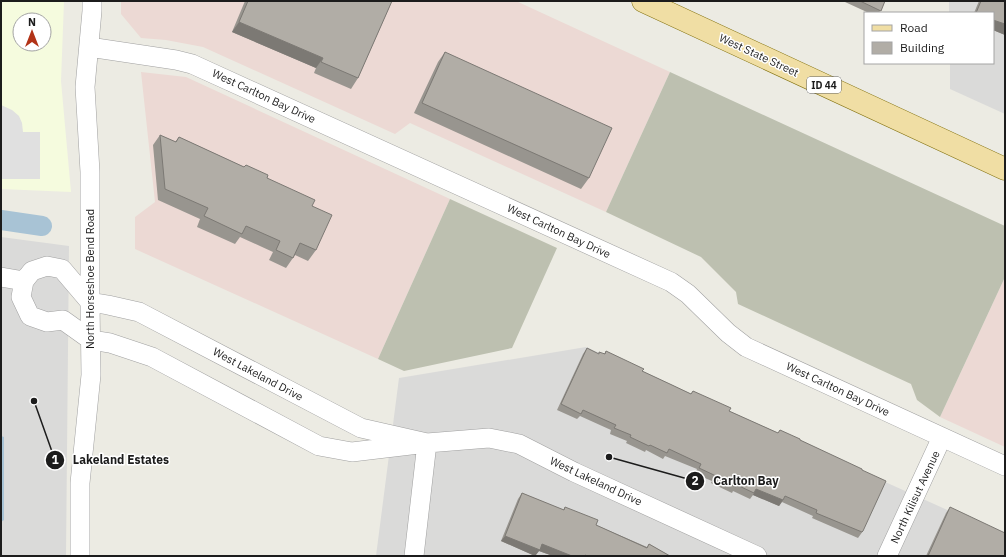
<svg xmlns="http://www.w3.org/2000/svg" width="1006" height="557" font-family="'IBM Plex Sans',sans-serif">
<rect width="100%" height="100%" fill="#ecebe3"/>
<path fill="#dadad9" d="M949 1H1005V114L950 89V63H993V13H949Z
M1 237 69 246 66 556H1Z
M586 347 1005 536V556H376L399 378Z"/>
<path fill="#ecd9d4" d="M121 1H516L670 72 606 212 410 123 395 134 203 47 166 40 141 38 121 14Z
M141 72 186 77 450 199 378 359 135 249V217L155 202Z
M1005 277V447L940 417Z"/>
<path fill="#f5fbde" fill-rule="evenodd" d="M1 1H64L61 81 71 192 1 189ZM20 20H44V44H20Z"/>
<path fill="#bdc0b0" d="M670 72 1005 226V277L940 417 917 400 911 384 738 304 736 292 701 257 606 212Z
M450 199 557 248 512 348 404 371 378 359Z"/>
<path fill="#e0e0e0" d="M1 105 12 110 19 116 22 123 23 132H40V179H1Z"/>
<path fill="#a8c3d5" d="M1 436 4 437V520L1 522Z"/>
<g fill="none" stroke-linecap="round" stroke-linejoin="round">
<path stroke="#a8c3d5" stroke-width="20" d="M1 220 42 226"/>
<defs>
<path id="street" d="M89 47 176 60 192 64 671 282 688 294 728 333 746 347 1005 466
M47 266 62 269 90 302 108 305 139 312 361 428 427 443 352 452 319 446 152 357 110 343 91 340 63 320 47 322 30 316 21 297 24 281 32 271Z
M1 277 24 281
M80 556V483L91 375 90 302V172L85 87 92 11V1
M414 556 427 443 489 438 519 444 574 472 757 556
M887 556 942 437"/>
<path id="primary" d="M643 1 1005 169"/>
</defs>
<use href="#street" stroke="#a0a0a0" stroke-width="20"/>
<use href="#primary" stroke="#847311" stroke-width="23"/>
<use href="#street" stroke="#fff" stroke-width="19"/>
<use href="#primary" stroke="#f0dea4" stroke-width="22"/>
</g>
<path fill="#98958f" d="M245 1H392L358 78 351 89 314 73 316 68 232 32Z
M846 1H885L879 13H869L845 2Z
M979 1H1005V35L993 30V13H974Z
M445 52 589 178 581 189 414 113 438 62Z
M160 135 175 142 179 137 244 167 246 165 312 206 316 250 308 261 295 255 286 268 269 260 273 252 240 237 235 244 197 227 200 219 158 200 153 145Z
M587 348 598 354H604L606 351 642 371 691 394 693 391 729 411 778 433 780 430 800 440 862 470 863 531 858 538 812 518 813 516 782 502 779 506 753 495 750 499 733 491 732 493 711 483 712 481 695 474 697 469 665 456 663 459 646 450 645 452 626 443 627 441 610 434 611 430 580 416 577 419 557 410 583 354Z
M522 493 563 510 565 507 596 525 647 547 649 544 670 556H553L539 551 535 556 501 541 518 499Z
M950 507 1005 556H926L946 513Z"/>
<path fill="#7c7974" d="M993 20 1005 24V35L993 30Z
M239 22 323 58 316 68 232 32Z
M756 489 783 500 779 506 753 495Z
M505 536 542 544 572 556H553L539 551 535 556 501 541Z"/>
<path fill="#b1ada6" stroke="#7c7974" d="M248 1H392L358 78 321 62 323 58 239 22Z
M860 1H885L881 11Z
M981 1H1005V24L993 20V13H976Z
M445 52 612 128 589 178 422 103Z
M160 135 176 142 179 137 244 167 246 165 268 175 267 178 315 200 312 206 332 215 316 250 300 243 293 258 276 250 280 241 246 226 242 234 204 216 208 208 165 189Z
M587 348 599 354V352L605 354 606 351 644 369 642 371 672 385 691 394 693 391 731 408 729 411 778 433 780 430 800 439V440L862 469V470L886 481 863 531 862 532 816 513 817 510 785 496 783 500 756 489 754 493 737 485 736 487 715 477 716 476 699 468 701 464 669 449 667 453 650 445 649 446 630 437 631 435 614 428 616 425 583 410 581 414 561 404Z
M522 493 564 510 565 507 598 520 596 525 647 548 649 544 670 556H587L585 555 584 556H572L542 544 540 550 505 536Z
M950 507 1005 533V556H928Z"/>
<g text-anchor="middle" stroke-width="3" stroke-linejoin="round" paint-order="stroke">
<rect fill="#fff" stroke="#606060" stroke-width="1" x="807" y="77" width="34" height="16" rx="3"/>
<g font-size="10" font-weight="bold" fill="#1c1c1c">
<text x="824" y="89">ID 44</text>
</g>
<g font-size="11" fill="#1c1c1c" stroke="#fff">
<text transform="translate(759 55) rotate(25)" y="4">West State Street</text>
<text transform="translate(264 96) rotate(25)" y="4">West Carlton Bay Drive</text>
<text transform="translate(559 231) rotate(25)" y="4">West Carlton Bay Drive</text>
<text transform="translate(90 279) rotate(-90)" y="4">North Horseshoe Bend Road</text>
<text transform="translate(258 374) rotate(28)" y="4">West Lakeland Drive</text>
<text transform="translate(838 389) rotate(25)" y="4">West Carlton Bay Drive</text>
<text transform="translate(596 481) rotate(25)" y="4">West Lakeland Drive</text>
<text transform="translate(915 497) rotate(-65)" y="4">North Kilisut Avenue</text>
</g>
</g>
<path fill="none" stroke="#1c1c1c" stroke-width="1.5" d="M34 401L55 460M609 457L695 481"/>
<g fill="#1c1c1c" stroke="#fff" stroke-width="1.5">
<circle cx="34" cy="401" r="4"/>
<circle cx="609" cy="457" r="4"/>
<circle cx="55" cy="460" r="10"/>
<circle cx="695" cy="481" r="10"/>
</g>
<g font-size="12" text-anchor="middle" font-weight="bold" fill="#fff">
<text x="55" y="464">1</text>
<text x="695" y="485">2</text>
</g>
<g font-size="12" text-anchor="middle" font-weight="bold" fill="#1c1c1c" stroke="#fff" stroke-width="3" stroke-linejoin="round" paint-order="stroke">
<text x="121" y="464">Lakeland Estates</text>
<text x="746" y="485">Carlton Bay</text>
</g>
<rect width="1006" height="557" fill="none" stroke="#1c1c1c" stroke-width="4"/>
<rect x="864" y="12" width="130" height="52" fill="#ffffff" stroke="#a4a4a4"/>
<rect x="872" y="25" width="20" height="6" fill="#f0dea4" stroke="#a4a4a4"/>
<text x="900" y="32" font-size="12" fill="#1c1c1c">Road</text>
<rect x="872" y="42" width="20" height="12" fill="#b1ada6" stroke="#a4a4a4"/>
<text x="900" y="52" font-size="12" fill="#1c1c1c">Building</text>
<g transform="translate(32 32)"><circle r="19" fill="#ffffff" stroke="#a4a4a4"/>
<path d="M0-3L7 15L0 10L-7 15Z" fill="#b23317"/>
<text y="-6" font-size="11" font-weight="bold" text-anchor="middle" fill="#1c1c1c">N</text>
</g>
</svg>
